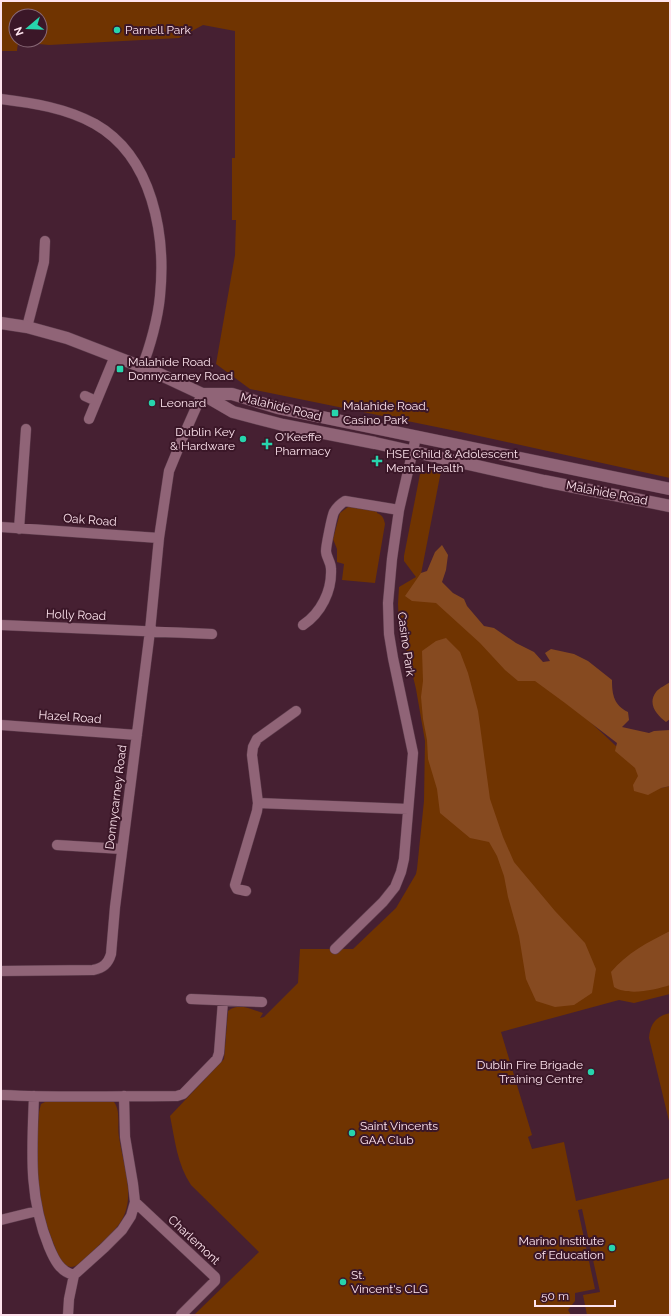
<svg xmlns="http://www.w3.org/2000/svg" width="671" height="1316" font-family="Raleway,sans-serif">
<rect width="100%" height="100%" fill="#462032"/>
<path fill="#703401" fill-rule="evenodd" d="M1 1H670V478L461 432 250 389 216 364 235 255 236 220H232V158H235V31L203 25 179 38 49 45 18 42 17 51H1ZM16 16H40V40H16Z
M427 470 441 471 421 574 526 662 661 788 670 786V994L634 1003 619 1000 501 1032 532 1135 528 1137 532 1149 564 1142 576 1201 670 1178V1315H587L583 1295 600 1292 582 1209 578 1210 595 1289 575 1293V1301L568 1310 571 1315H194L259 1252 191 1185C177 1164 175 1140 170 1116L224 1059 228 1011C239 1002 252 1010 263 1013L260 1018 264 1017 298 983 300 949H353L396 908 416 874 417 869 424 801 425 741 416 689 407 651 402 647 399 622 398 604 399 587 416 577 404 561V556L420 474 422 471Z
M348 507H354L377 511V513C382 515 384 518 385 524L375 583 342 580 344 564 337 562V549L333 539 340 513Z
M670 1013V1125L649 1038C650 1024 656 1016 670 1013Z
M47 1101H108L114 1102C121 1111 117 1126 119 1137 123 1165 137 1198 120 1223 112 1234 102 1242 92 1252 87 1257 79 1267 71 1267 61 1266 58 1255 55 1247 39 1210 35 1171 38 1131 38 1122 38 1113 41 1104Z"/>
<path fill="#864a20" d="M442 545 448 555 446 570 442 582 453 593 464 599 467 606 484 626 494 628 516 643 534 652 543 662 550 661 545 653 551 649 574 654 588 661 612 680C612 695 614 705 628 712L629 720 622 727 649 733 654 731 670 730V786L661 788 648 795 634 791 633 785 638 776 635 768 615 751 617 743 565 703 535 681H518L505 670 480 643 436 603 412 601 405 596 421 573 427 571 435 552Z
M446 638 460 652 468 673 478 711 490 799 503 837 514 862 555 911 585 943 596 969 592 993 574 1005 555 1007 536 1001 526 979 519 936 508 897 504 876 497 856 489 842 470 838 440 813 437 789 428 759 427 740 423 719 421 697 423 681 422 651 436 641Z
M670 682V719L666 722C657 715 647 704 656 692 659 688 666 685 670 682Z
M670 931V985C655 990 628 996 614 987L611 972C627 953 648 942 670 931Z"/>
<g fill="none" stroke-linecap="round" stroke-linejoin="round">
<defs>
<path id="street" d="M1 99C33 103 66 108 95 124 153 157 166 235 160 296 158 318 150 347 142 367
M27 327 44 262 45 241
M85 396 96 401
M89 419 115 356
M1 527 159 538
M19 529 26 429
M1 625 212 634
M303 625C321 613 332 591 331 569 331 562 326 557 326 551 326 546 332 516 334 512 337 507 340 504 345 501L399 510
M1 725 137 735
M258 803 252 755 253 747 257 739 296 711
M57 845 122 849
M246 891 237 889 235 885 257 811 258 803 408 809
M335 949 383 902 395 887 401 872 404 859 413 753 393 658 389 634 388 603 392 559 399 510 416 437
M1 971 93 970C103 968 108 964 111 954L115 907 150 631 159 538 169 471 183 437 202 394
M191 999 262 1002
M3 1095C61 1098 119 1096 177 1096L183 1094 217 1059 219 1053 223 1001
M34 1096C32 1150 28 1196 49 1247 54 1259 60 1272 74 1275L104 1248 122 1230 131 1216 135 1202 133 1184 125 1137 124 1096
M135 1202 215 1277V1281L181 1315
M1 1220 37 1211
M68 1315 69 1299 74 1275"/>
<path id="secondary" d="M1 323 27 327 67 338 155 372 202 394 233 412 283 425 375 443 544 481 670 506
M204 394H232L278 408 670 489"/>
</defs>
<use href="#street" stroke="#5e3d4d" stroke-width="11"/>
<use href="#secondary" stroke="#5e3d4d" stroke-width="13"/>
<use href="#street" stroke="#906477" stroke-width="10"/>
<use href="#secondary" stroke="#906477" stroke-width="12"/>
</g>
<g fill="#27d5ad" stroke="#3b1728" stroke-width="1.5">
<circle cx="117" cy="30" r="4"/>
<rect x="116" y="365" width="8" height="8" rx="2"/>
<circle cx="152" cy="403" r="4"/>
<rect x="331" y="409" width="8" height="8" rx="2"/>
<circle cx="243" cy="439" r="4"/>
<path d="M265 438h4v4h4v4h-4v4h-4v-4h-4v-4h4z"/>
<path d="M375 455h4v4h4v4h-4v4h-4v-4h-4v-4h4z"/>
<circle cx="591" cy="1072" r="4"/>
<circle cx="352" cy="1133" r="4"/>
<circle cx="612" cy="1248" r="4"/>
<circle cx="343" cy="1282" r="4"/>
</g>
<g text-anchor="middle" stroke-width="4" stroke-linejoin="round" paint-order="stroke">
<g font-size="12" fill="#fee4ee" stroke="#3b1728" text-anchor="start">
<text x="125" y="34">Parnell Park</text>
<text x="128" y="366">Malahide Road,<tspan x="128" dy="14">Donnycarney Road</tspan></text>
<text x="160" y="407">Leonard</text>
<text x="343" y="410">Malahide Road,<tspan x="343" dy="14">Casino Park</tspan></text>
<text x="235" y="436" text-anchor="end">Dublin Key<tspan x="235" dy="14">&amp; Hardware</tspan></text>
<text x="275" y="441">O'Keeffe<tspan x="275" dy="14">Pharmacy</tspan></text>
<text x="386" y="458">HSE Child &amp; Adolescent<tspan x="386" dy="14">Mental Health</tspan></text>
<text x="583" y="1069" text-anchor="end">Dublin Fire Brigade<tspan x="583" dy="14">Training Centre</tspan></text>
<text x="360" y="1130">Saint Vincents<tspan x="360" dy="14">GAA Club</tspan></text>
<text x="604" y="1245" text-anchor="end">Marino Institute<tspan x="604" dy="14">of Education</tspan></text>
<text x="351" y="1279">St.<tspan x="351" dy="14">Vincent's CLG</tspan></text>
</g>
<g font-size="12" fill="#fee4ee" stroke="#3b1728">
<text transform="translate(281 407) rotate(14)" y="4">Malahide Road</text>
<text transform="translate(607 493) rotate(11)" y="4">Malahide Road</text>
<text transform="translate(90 520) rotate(4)" y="4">Oak Road</text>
<text transform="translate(76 615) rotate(2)" y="4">Holly Road</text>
<text transform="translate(406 644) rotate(82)" y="4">Casino Park</text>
<text transform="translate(70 717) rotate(4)" y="4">Hazel Road</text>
<text transform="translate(116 797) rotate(-83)" y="4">Donnycarney Road</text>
<text transform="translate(194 1240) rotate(43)" y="4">Charlemont</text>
</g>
</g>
<rect width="671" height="1316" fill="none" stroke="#fee4ee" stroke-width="4"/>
<g transform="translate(28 28) rotate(251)"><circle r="19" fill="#3b1728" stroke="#896977"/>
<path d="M0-3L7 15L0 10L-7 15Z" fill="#27d5ad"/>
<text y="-6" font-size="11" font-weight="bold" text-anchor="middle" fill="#fee4ee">N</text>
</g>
<path d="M535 1300v6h80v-6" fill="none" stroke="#fee4ee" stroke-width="2"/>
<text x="541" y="1300" font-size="12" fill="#fee4ee" stroke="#3b1728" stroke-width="3" paint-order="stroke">50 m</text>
</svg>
